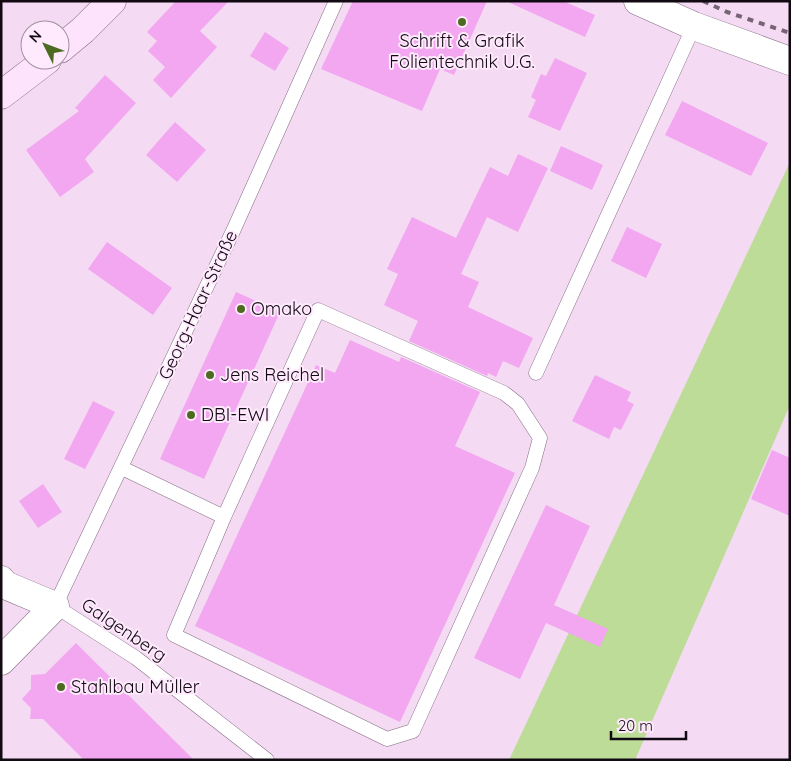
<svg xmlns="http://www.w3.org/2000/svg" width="791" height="761" font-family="Quicksand,sans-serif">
<rect width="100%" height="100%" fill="#f4daf2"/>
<path fill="#bcdc97" d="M790 162V405L635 760H509Z"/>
<path fill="#f2a7f0" d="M176 1H229L200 31 217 47 171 98 153 80 165 67 148 51 157 41 147 32Z
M353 1H487L454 75 440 69 422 111 321 69Z
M506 1H563L595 15 585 37Z
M265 32 289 48 275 71 250 56Z
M555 58 587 73 560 131 528 117 536 100 531 97 541 74 546 76Z
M105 75 136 103 85 159 94 172 60 197 26 150 79 111 75 108Z
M682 101 768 143 751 176 665 135Z
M175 122 206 150 177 182 146 155Z
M561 146 603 165 592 190 550 171Z
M518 154 548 168 518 232 487 217 461 274 479 282 468 307 533 338 519 368 503 361 496 377 488 373 487 376 409 341 418 321 384 305 398 274 387 269 412 217 456 238 490 167 508 176Z
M627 227 662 244 646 278 611 261Z
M107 242 172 288 153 315 88 269Z
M236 292 280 312 204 479 160 459Z
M350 340 399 362 401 357 480 392 455 446 515 473 400 722 195 626 316 365 335 373Z
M595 375 631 392 627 401 634 404 621 430 614 427 609 439 572 421Z
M93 401 115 412 85 469 64 459Z
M772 450 790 458V516L751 499Z
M43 484 62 512 38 528 19 501Z
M546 505 590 526 554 605 608 629 600 647 546 623 520 679 474 658Z
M76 643 97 664 194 760H84L43 719H30L31 708 22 699 31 689V675L45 674Z"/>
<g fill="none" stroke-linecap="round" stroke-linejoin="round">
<defs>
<path id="lane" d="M318 310 504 393 518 404 540 438 532 468 413 731 387 739 174 635 224 517Z
M536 373 694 26
M122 468 224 517
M267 760 136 658 55 606 234 229 336 1"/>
<path id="street" d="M638 1 694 26 790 61
M1 580 5 585 55 606 1 661"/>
<path id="secondary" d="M60 49 83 30 112 1
M1 95 47 60"/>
</defs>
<use href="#lane" stroke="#856f84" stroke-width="15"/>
<use href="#street" stroke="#856f84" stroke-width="29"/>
<use href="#secondary" stroke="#856f84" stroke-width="29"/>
<use href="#lane" stroke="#fff" stroke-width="14"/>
<use href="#street" stroke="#fff" stroke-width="28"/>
<use href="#secondary" stroke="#fde3fc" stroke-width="28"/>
<path stroke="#756574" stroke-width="4" stroke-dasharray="6 6" stroke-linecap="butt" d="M703 1 727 12 790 33"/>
</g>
<g fill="#4d6b20" stroke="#fee9fd" stroke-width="2">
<circle cx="462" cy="22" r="5"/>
<circle cx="241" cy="309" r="5"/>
<circle cx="210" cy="375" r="5"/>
<circle cx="191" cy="415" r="5"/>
<circle cx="61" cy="687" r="5"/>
</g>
<g text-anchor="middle" stroke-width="4" stroke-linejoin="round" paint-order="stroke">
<g font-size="18" fill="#120a12" stroke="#fee9fd" text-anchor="start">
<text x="462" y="47" text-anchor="middle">Schrift &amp; Grafik<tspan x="462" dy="21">Folientechnik U.G.</tspan></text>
<text x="251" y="315">Omako</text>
<text x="220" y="381">Jens Reichel</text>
<text x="201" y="421">DBI-EWI</text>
<text x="71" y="693">Stahlbau Müller</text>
</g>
<g font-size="18" fill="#120a12" stroke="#fee9fd">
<text transform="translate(198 305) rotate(-65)" y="6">Georg-Haar-Straße</text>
<text transform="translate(124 630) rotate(34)" y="6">Galgenberg</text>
</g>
</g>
<rect width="791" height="761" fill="none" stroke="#120a12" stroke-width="5"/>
<g transform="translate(45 45) rotate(312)"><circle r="24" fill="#fee9fd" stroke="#a0909f"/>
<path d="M0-4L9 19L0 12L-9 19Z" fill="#4d6b20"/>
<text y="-8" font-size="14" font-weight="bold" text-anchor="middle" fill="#120a12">N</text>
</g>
<path d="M611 731v8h75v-8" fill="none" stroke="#120a12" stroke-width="2.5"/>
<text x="618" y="731" font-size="15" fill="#120a12" stroke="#fee9fd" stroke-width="4" paint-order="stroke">20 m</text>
</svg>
